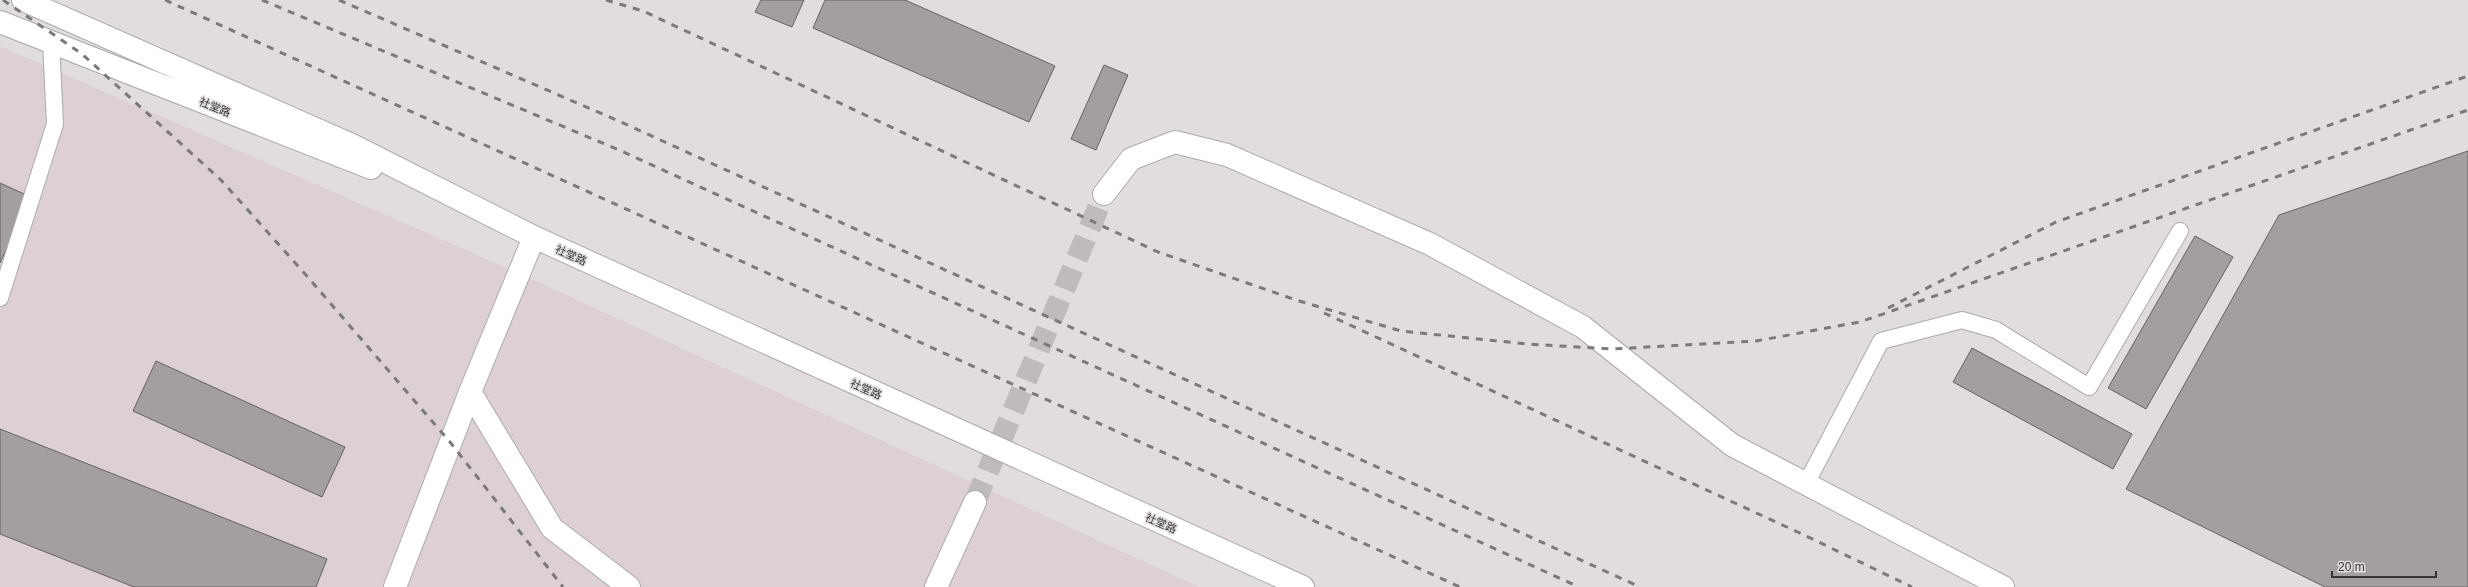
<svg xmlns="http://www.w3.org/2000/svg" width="2468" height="587" font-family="Helvetica,'Noto Sans SC',sans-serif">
<rect width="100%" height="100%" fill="#e1ddde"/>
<path fill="#ddd0d4" d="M0 46 523 275 1199 587H0Z"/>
<path fill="#a39f9f" stroke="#666262" d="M761 0H804L792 27 755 12Z
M825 0H905L1055 66 1029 122 813 28Z
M1104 65 1128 75 1096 150 1071 139Z
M2468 151V587H2325L2126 489 2279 215Z
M0 183 31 197 0 263Z
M2195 236 2233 257 2146 409 2108 388Z
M1972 348 2132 434 2113 469 1953 382Z
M156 361 345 447 322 497 133 411Z
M0 429 327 559 316 587H134L0 534Z"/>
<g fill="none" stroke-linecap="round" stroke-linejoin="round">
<path stroke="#bfbbbc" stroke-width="22" stroke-dasharray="22 11" stroke-linecap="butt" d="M975 502 1104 194"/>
<defs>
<path id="service" d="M0 298 55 124 51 42
M1806 484 1881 341 1962 320 1996 330 2089 387 2180 231"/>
<path id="minor" d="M395 587 470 392"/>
<path id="tertiary" d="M1104 194 1131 159 1175 142 1227 155 1430 244 1583 327 1732 445 2003 587
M534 237 470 392 552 528 629 587
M936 587 975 502"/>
<path id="secondary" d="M23 0 352 145 534 237 1303 587
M0 22 371 168"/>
</defs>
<use href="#service" stroke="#aeaaab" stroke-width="18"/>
<use href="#minor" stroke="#aeaaab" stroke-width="24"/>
<use href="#tertiary" stroke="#aeaaab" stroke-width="24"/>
<use href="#secondary" stroke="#aeaaab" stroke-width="24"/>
<use href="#service" stroke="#fff" stroke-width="16"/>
<use href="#minor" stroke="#fff" stroke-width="22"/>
<use href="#tertiary" stroke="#fff" stroke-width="22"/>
<use href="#secondary" stroke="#fff" stroke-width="22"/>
<path stroke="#7c797a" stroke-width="3" stroke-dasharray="7 7" stroke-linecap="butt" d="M3 0 82 54 221 180 306 275 450 442 563 587
M165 0 1460 587
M262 0 619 150 1579 587
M339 0 621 122 1640 587
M606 0 643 11 1158 252 1296 300 1401 331 1527 344 1612 349 1756 341 1860 322 2468 110
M1888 308 2056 222 2468 76
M1324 313 1804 535 1912 587"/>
</g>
<g text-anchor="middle" stroke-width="3" stroke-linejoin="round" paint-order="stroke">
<g font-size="11" fill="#353334" stroke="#e1ddde">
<text transform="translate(215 107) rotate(22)" y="4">社堂路</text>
<text transform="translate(571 255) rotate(24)" y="4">社堂路</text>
<text transform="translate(866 389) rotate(24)" y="4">社堂路</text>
<text transform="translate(1161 523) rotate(24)" y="4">社堂路</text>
</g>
</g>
<path d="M2332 571v6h104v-6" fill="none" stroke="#353334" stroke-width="2"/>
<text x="2338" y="571" font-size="12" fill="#353334" stroke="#e1ddde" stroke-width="3" paint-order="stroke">20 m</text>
</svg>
